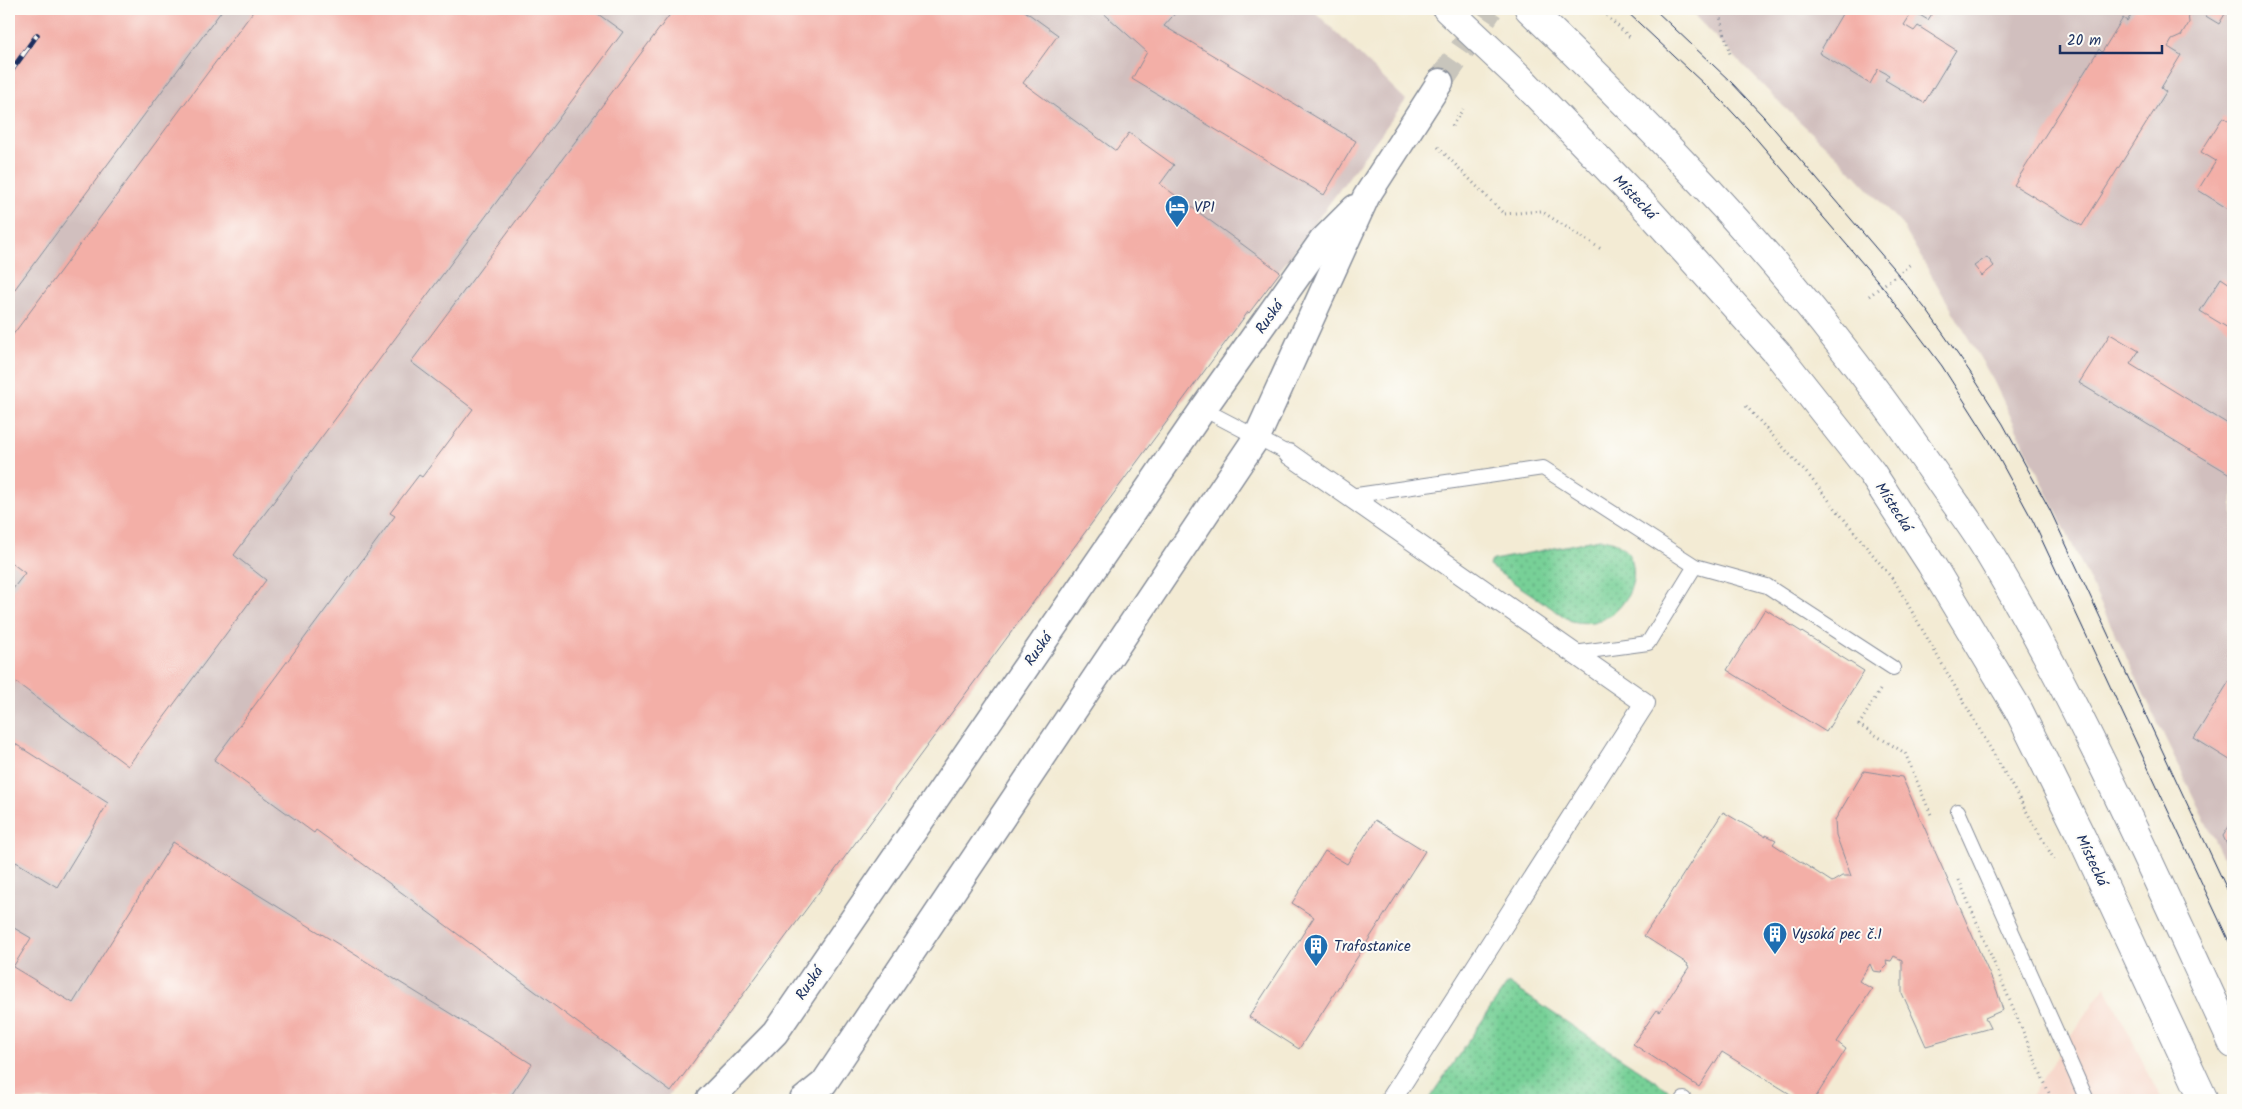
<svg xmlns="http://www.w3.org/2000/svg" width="2242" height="1109" font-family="Kalam,sans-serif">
<defs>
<pattern id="grass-dots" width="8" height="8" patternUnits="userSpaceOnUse" patternTransform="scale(1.25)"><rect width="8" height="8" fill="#77d097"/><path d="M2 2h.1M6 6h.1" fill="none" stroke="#61a97e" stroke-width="1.8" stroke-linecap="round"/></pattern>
</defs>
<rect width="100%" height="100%" fill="#fdfcf7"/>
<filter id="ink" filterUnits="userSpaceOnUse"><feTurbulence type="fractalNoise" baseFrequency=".02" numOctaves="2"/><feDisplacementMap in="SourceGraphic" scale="10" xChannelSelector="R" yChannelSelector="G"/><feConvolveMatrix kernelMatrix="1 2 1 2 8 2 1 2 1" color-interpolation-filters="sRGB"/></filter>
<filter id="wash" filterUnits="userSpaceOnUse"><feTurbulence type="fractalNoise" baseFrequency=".0096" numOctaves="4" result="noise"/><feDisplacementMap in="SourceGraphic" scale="20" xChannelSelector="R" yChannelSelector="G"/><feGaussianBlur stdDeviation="1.12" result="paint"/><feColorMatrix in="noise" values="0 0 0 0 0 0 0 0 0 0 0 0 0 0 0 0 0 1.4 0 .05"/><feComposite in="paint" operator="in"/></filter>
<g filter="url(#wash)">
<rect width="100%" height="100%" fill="#f3ebd4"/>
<path fill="#f6d2c4" d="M2105 986 2162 1100H2028Z"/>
<path fill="#d1bfbe" d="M9 9H1312L1406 100 665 1100H9Z
M1688 9H2233V879L1993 380 1902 225 1841 160 1782 105Z"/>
<path fill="url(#grass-dots)" stroke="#49807a" d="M1600 539C1659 542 1634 636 1571 621L1489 566 1490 562 1494 560Z
M1508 983 1670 1091 1664 1100H1428Z"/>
<g id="blocks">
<path fill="#f3afa7" d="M9 9H223L9 297Z
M255 9H591L623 32 234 555 266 580 128 766 9 677V594L25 573 9 561V340Z
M674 9H1022L1058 35 1023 83 1116 151 1129 133 1174 165 1160 184 1280 272 1249 313 1248 312 671 1092 359 861 316 830 314 833 214 760 395 516 390 513 419 475 422 477 473 409 411 362Z
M1099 9H1179L1164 26 1356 141 1324 195 1132 79 1147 52Z
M1845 9H1935L1928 20 1913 11 1904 25 1914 31 1918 26 1956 50 1924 103 1885 80 1889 75 1878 69 1870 84 1819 53Z
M2135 9H2191L2188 13 2189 23 2181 36 2172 40 2168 47 2181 55 2161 88 2166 92 2082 226 2014 185 2099 49 2102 52 2123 18 2127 21Z
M2194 9H2228L2219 24Z
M2223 117 2233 123V212L2198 190 2216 161 2201 152Z
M1987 257 1994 266 1982 276 1974 266Z
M2221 278 2233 286V331L2200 311Z
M2110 334 2139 351 2130 364 2233 427V476L2079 383Z
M1765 609 1864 671 1826 732 1727 670Z
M2233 675V762L2194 738Z
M9 740 108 803 57 887 16 862 9 874Z
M1864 771 1902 777 1997 991 2003 1010 1985 1018 1990 1028 1926 1046 1902 993V960L1894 956 1891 961 1886 960 1887 966 1881 972 1873 971 1870 964 1859 981 1872 989 1837 1042 1846 1049 1814 1100H1800L1722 1052 1699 1087 1633 1044 1657 1010 1660 1012 1689 967 1687 966 1688 964 1644 936 1723 812 1766 837V835L1776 840 1773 844 1832 882 1842 876H1851L1836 835 1835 820Z
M1375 820 1425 851 1299 1049 1249 1017 1314 917 1292 903 1325 851 1347 864Z
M2233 820V858L2223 836Z
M173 842 532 1064 508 1100H9V925L31 938 13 967 73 1003Z"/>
</g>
</g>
<g filter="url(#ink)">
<use href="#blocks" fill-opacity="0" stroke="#878d99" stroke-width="1"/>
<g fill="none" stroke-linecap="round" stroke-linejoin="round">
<path stroke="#c8c5bc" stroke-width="26" stroke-dasharray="26 13" stroke-linecap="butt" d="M1440 82 1490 9"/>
<defs>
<path id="service" d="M1203 409 1289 454
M1350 496 1543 468 1695 566 1648 643 1574 653
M1695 566 1767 586 1893 668
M1958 811 2087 1100
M1683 1100 1684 1099"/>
<path id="pedestrian" d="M1289 454 1645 703 1391 1100"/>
<path id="minor" d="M709 1100 775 1033 1203 409 1322 241 1355 208
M803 1100 824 1083 1257 437 1366 197 1440 82"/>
<path id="trunk" d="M1447 9 1519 77 1649 211 1777 353 1872 473 1931 564 2018 709 2082 838 2204 1100
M1529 9C1582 60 1635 112 1686 166 1778 262 1862 367 1937 477 1953 501 1972 525 1987 550 2082 707 2156 878 2233 1044"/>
</defs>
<use href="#service" stroke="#878d99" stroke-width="16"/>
<use href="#pedestrian" stroke="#878d99" stroke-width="22"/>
<use href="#minor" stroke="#878d99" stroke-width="29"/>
<use href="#trunk" stroke="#878d99" stroke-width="30"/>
<path stroke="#878d99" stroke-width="3" stroke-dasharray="1 4" stroke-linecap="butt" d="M1599 9 1632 39
M1718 9 1730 54
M1452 126 1463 109
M1438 147 1504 214 1541 211 1601 249
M1869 296 1912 263
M1746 406 1810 477 1895 582 2055 861
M1880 690 1859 725 1905 753 1932 817
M1959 880 2052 1100"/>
<use href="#service" stroke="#fff" stroke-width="14"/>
<use href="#pedestrian" stroke="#fff" stroke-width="20"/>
<use href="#minor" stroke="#fff" stroke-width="26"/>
<use href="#trunk" stroke="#fff" stroke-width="28"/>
<path stroke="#1b2f5e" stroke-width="1" d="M1624 9 1722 101 1748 129 1882 286 1942 366 1989 440 2033 521 2233 950
M1654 9 1731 82 1763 116 1898 274 1928 312 1970 372 2003 424 2050 510 2233 902"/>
<defs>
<path id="rail" d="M9 74 37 35"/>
</defs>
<use href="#rail" stroke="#1b2f5e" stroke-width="5.5"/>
<use href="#rail" stroke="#fdfcf7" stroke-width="4" stroke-dasharray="11" stroke-linecap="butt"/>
</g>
</g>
<defs>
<symbol id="hotel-pin" viewBox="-11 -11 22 30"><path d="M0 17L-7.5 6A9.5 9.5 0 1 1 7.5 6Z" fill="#1f6fb2" stroke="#fdfcf7"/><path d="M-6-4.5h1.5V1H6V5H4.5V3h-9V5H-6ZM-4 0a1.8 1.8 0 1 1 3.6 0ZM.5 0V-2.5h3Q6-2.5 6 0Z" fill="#fff"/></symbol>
<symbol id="building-pin" viewBox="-11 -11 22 30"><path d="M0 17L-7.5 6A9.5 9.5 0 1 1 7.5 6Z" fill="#1f6fb2" stroke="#fdfcf7"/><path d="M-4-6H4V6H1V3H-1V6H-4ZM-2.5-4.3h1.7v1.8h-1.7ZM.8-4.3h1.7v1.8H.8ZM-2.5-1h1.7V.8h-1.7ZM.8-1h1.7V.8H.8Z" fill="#fff"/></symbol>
</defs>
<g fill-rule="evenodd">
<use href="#hotel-pin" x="1163" y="193" width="28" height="38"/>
<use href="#building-pin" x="1761" y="920" width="28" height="38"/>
<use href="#building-pin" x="1302" y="932" width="28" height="38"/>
</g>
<g text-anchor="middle" stroke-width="4" stroke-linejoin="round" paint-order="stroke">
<g font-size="15" fill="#1b2f5e" stroke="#fdfcf7">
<text transform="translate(1635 197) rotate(46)" y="5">Místecká</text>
<text transform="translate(1269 317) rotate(-55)" y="5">Ruská</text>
<text transform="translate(1894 507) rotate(57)" y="5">Místecká</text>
<text transform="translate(1038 649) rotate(-55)" y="5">Ruská</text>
<text transform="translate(2092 860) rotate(65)" y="5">Místecká</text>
<text transform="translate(809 983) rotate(-56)" y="5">Ruská</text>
</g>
<g font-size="15" fill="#1b2f5e" stroke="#fdfcf7" text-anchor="start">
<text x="1194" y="212">VP1</text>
<text x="1792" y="939">Vysoká pec č.1</text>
<text x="1334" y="951">Trafostanice</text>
</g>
</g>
<rect width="2242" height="1109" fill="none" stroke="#fdfcf7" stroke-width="30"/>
<path d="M2060 45v8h102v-8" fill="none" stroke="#1b2f5e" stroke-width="2.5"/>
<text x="2067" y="45" font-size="15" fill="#1b2f5e" stroke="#fdfcf7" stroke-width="4" paint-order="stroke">20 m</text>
</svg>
